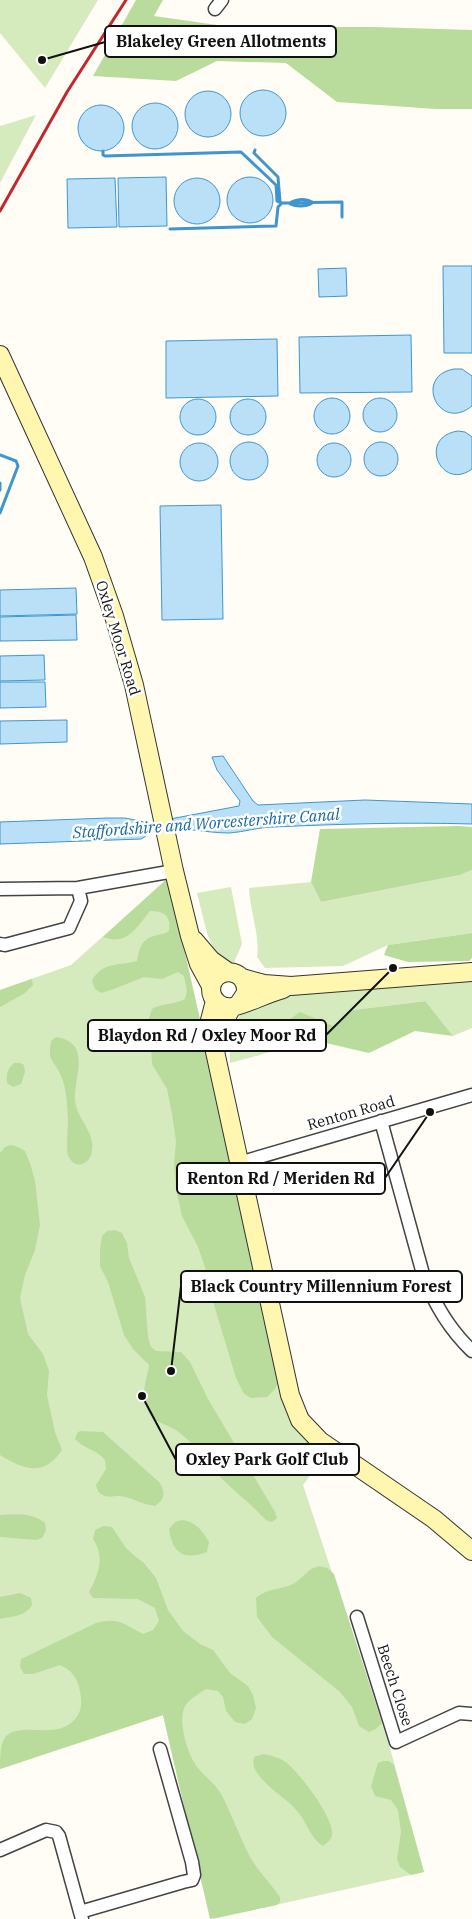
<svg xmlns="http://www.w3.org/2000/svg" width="472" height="1919" font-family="'IBM Plex Serif',serif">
<rect width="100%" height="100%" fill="#fffdf5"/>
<path fill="#d5ebbd" d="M0 0H98L45 88 0 33Z
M36 115 0 183V126Z
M472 870V933L388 945 343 966 265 968 257 957C260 935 250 911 249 888L311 882 321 902 460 875Z
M168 878 289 1413 303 1436 322 1459 303 1485 390 1748 424 1872 213 1919 203 1888 163 1715 0 1769V990L71 965Z
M231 887 242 944 233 965 215 953 207 933 197 893Z
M472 978V1028L453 1036 424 1001 353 1010 333 1026 279 1027 285 1048 230 1063V1034L242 1012 299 993Z"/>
<path fill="#b9dc9c" d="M136 0H163L154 16 231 27H374L472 30V109H436L337 102 286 63 217 61 176 81 93 76Z
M459 826 472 827V870L460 875 321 902 311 882 320 829Z
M168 878 281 1378 275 1389 267 1397 251 1398 244 1394 236 1378 214 1305 207 1273 198 1247 182 1216 176 1189 174 1165 176 1141 172 1114 167 1089 152 1064 149 1018 152 1009C162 1003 174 1005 185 999L187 991 184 976 178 972 162 979 144 977 114 989 101 993 95 989 92 981C102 961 120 966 137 961 139 950 141 939 154 936 159 934 163 935 169 931 171 916 165 911 150 911 136 928 127 946 103 937Z
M472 933V958L469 961 408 962 384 955 388 945Z
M32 979 33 985 25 993 0 1007V990Z
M425 1001 453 1036 415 1031 369 1053 313 1040 285 1048 279 1027 300 1012 333 1026 353 1010Z
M56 1037C64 1038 74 1042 77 1051 82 1067 74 1084 75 1100 76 1118 95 1131 92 1150 91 1165 74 1171 68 1155 66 1151 68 1128 68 1121 67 1106 67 1089 61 1076 54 1059 47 1063 51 1041Z
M14 1063H20L24 1065 25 1072 21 1084 13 1087 7 1083C6 1074 8 1068 14 1063Z
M11 1145 18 1147 25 1151 30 1163 35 1181 40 1225 35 1250 25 1275 20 1298 28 1334 43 1354 49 1371 47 1395 55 1432 62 1450C44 1477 24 1470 0 1455V1153L5 1147Z
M115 1230 122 1233 127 1243 129 1258 145 1297 148 1337 151 1347 156 1351 181 1352 190 1362 208 1399 275 1512 277 1518 272 1522 266 1520C253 1506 238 1494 224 1481 209 1465 197 1446 180 1433 168 1423 154 1425 147 1409 140 1394 147 1380 149 1365L133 1349 124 1335 108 1282 100 1266V1249L102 1236 107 1231Z
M80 1431 103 1432 159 1482C166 1492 165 1499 155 1506 142 1505 130 1496 119 1496 113 1496 108 1498 103 1495 98 1493 97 1489 96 1485L106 1469 105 1460C95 1448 85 1450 75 1439L77 1433Z
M0 1515C16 1514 32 1512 45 1523L46 1530 42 1538 36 1540 0 1537Z
M182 1520C197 1522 202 1531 209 1542L207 1552C184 1561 172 1553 169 1529L175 1522Z
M103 1526 112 1527 126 1548 136 1557 144 1563 156 1578 168 1610 183 1631 200 1644 213 1650 230 1673 248 1686 253 1695 256 1708 252 1719 245 1724 235 1722 226 1711 223 1697 218 1691 206 1689C198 1694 190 1699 185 1706 177 1721 188 1756 198 1768 205 1777 216 1784 221 1794 232 1814 239 1836 250 1857 259 1872 270 1883 280 1897V1902L277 1905 210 1919 163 1715 0 1769C0 1758 0 1743 6 1736 24 1721 56 1741 75 1719 83 1710 82 1699 79 1687 76 1676 71 1670 60 1665L33 1674H24L20 1667 21 1659 96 1623C121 1617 122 1624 143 1634L153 1630 159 1621 155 1608 138 1599 93 1598 89 1592C99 1573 105 1557 93 1539L95 1530Z
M319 1566 327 1568 334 1574 382 1723 376 1729 369 1732 359 1726 352 1707 340 1692 272 1637 257 1617 256 1598C267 1588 280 1590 293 1584 304 1578 306 1569 319 1566Z
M20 1593 31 1598 32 1605C25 1617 12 1616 0 1619V1597Z
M263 1754C271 1755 277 1757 284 1761 298 1770 335 1819 332 1835 331 1840 327 1843 323 1846 311 1839 307 1823 298 1812 286 1797 266 1788 256 1771 253 1767 253 1762 254 1757Z
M383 1761H389L394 1765 424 1872 411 1875 400 1867 397 1859 401 1832 398 1810 391 1800 375 1796 371 1786 378 1763Z"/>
<path fill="#b9e0f7" stroke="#3f96cf" d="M240 113a23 23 0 1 1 46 0a23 23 0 1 1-46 0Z
M185 114a23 23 0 1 1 46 0a23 23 0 1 1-46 0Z
M132 126a23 23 0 1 1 46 0a23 23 0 1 1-46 0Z
M78 128a23 23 0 1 1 46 0a23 23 0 1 1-46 0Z
M227 200a23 23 0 1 1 46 0a23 23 0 1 1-46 0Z
M166 177 167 226 119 227 118 178Z
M174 201a23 23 0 1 1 46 0a23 23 0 1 1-46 0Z
M115 178 117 227 68 228 67 179Z
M443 266H472V353H444Z
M346 268 347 296 319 297 318 269Z
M411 335 412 392 300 393 299 337Z
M277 339 278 396 166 398V341Z
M454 369H462L472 376V406C439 433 413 376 454 369Z
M363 415a17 17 0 1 1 34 0a17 17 0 1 1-34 0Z
M314 416a18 18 0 1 1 36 0a18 18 0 1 1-36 0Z
M180 417a18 18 0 1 1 36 0a18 18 0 1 1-36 0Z
M230 417a18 18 0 1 1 36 0a18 18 0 1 1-36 0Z
M458 431 465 432 472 437V469C441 492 417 437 458 431Z
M364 459a17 17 0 1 1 34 0a17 17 0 1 1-34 0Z
M230 461a19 19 0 1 1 38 0a19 19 0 1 1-38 0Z
M180 462a19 19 0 1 1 38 0a19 19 0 1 1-38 0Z
M317 460a17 17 0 1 1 34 0a17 17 0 1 1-34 0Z
M221 505 223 619 162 620 160 506Z
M76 588 77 614 0 616V590Z
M76 615 77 640 0 641V617Z
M44 655 45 680 0 681V656Z
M45 682 46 707 0 708V682Z
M67 720V742L0 744V721Z
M223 756 253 801 258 805 365 800 472 804V824C406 822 340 824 274 827 259 827 244 832 229 833 203 833 179 825 153 831 148 833 146 837 141 839L0 844V822L108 818H125L149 823 239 806 240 801 217 770 212 757Z"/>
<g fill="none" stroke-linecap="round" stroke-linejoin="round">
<path stroke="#3f96cf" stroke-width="3" d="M255 150 254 153 278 177 280 201
M103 151V155L105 156 241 152 276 185 277 201 282 203
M289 203C295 207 306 207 312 203
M290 203C296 199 306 198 312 202
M170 229 276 226 278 207 282 203 342 202V217
M0 455 16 461 18 466 0 513
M0 483V490"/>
<defs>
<path id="street" d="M215 9 222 0
M0 889 78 888 174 871
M0 944 5 945 69 928 81 901 78 888
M381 1121 423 1274C434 1304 449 1329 472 1351
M239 1163 472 1095
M357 1617 396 1742 459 1713 472 1714
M0 1850 46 1830 56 1832 59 1836 82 1919
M80 1912 183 1882 192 1880 194 1875 192 1862 160 1749"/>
<path id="secondary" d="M0 355 93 557 114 616 134 685 174 871 190 936 199 964 211 986
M194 940 211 960 228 972
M242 978 264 984 291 986 472 972
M215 1001 209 1024 290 1395 300 1420 320 1441 434 1519 472 1551
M238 1005 246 993C248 966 212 966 211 989 211 1000 221 1009 232 1007 247 1004 267 993 283 989
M216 1050 221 1027 232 1007"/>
</defs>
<use href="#street" stroke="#444" stroke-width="15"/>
<use href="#secondary" stroke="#333" stroke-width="20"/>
<use href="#street" stroke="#fff" stroke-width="12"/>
<use href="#secondary" stroke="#fff6b0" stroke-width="18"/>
<path stroke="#c4262e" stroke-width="3" d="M0 211 67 92 126 0"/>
</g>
<g text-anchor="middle" stroke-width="5" stroke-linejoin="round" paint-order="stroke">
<g font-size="15" fill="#111" stroke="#fff">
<text transform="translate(118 638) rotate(73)" y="5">Oxley Moor Road</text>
<text transform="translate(351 1113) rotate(-16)" y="5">Renton Road</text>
<text transform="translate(395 1685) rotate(72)" y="5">Beech Close</text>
</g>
<g font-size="16" font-style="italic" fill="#1768a6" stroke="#fff">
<text transform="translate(206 823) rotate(-4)" y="6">Staffordshire and Worcestershire Canal</text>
</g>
</g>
<path fill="none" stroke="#111" stroke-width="2" d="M42 60L105 42M393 968L326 1035M430 1112L385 1178M171 1371L181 1286M142 1396L176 1460"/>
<g fill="#111" stroke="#fff" stroke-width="2">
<circle cx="42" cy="60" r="5"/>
<circle cx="393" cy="968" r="5"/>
<circle cx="430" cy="1112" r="5"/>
<circle cx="171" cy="1371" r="5"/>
<circle cx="142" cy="1396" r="5"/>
</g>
<g fill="#fff" stroke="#111" stroke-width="2">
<rect x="105" y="26" width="231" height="31" rx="5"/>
<rect x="88" y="1020" width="238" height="31" rx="5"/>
<rect x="177" y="1163" width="208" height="31" rx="5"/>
<rect x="181" y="1271" width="281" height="31" rx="5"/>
<rect x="176" y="1444" width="183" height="31" rx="5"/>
</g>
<g font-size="16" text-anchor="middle" font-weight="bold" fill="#111">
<text x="221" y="47">Blakeley Green Allotments</text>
<text x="207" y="1041">Blaydon Rd / Oxley Moor Rd</text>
<text x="281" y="1184">Renton Rd / Meriden Rd</text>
<text x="321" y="1292">Black Country Millennium Forest</text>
<text x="267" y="1465">Oxley Park Golf Club</text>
</g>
</svg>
